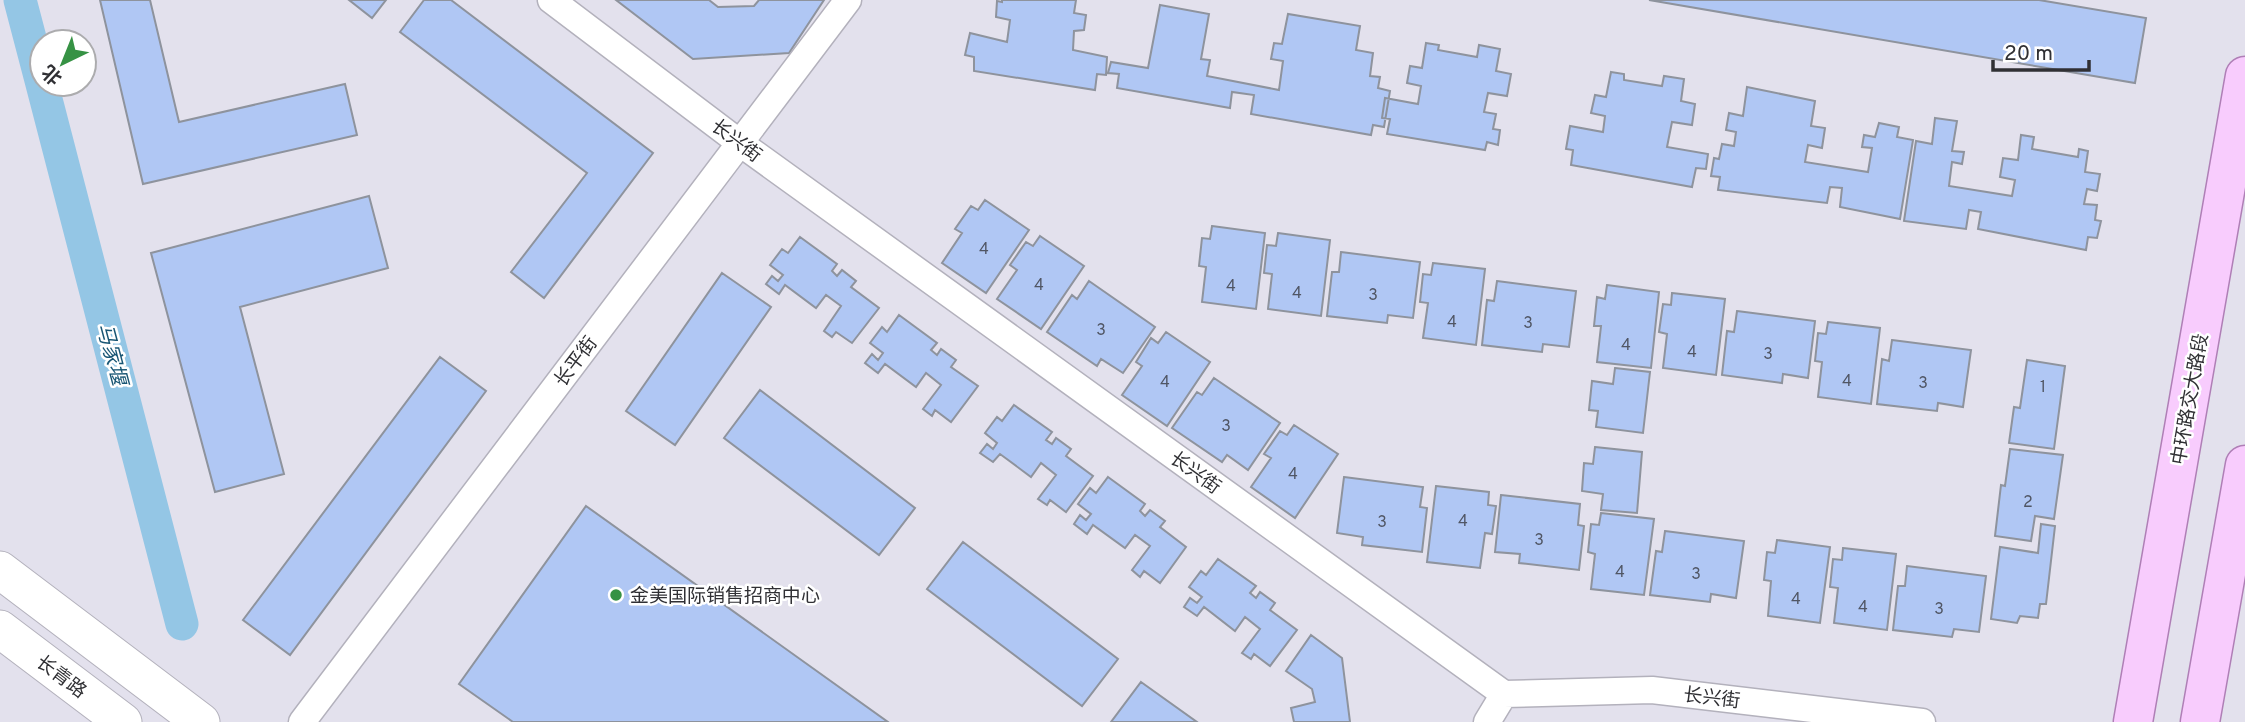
<svg xmlns="http://www.w3.org/2000/svg" width="2245" height="722" font-family="Overpass,'Noto Sans SC',sans-serif">
<rect width="100%" height="100%" fill="#e3e1ed"/>
<g fill="none" stroke-linecap="round" stroke-linejoin="round">
<path stroke="#94c6e5" stroke-width="33" d="M20 0 42 84
M42 84 182 624"/>
</g>
<path fill="#b0c7f4" stroke="#8e939d" stroke-width="2" d="M100 0H150L179 122 345 84 357 135 143 184Z
M349 0H386L372 18Z
M424 0H451L653 153 544 298 511 272 587 173 400 32Z
M616 0H709L718 7 754 6 759 0H824L789 53 693 59Z
M1002 0H1076L1074 13 1086 15 1084 30 1074 31 1073 50 1107 57 1106 75 1097 74 1095 90 974 71V57L965 55 970 33 1007 42 1010 20 996 17 997 1 1002 2Z
M1649 0H2039L2146 18 2135 83Z
M1160 5 1209 14 1201 59 1210 60 1207 76 1279 90 1283 61 1271 59 1274 43 1282 44 1288 14 1360 26 1356 50 1373 53 1370 76 1380 77 1378 88 1390 91 1384 127 1373 125 1371 135 1251 114 1254 95 1232 92 1230 108 1117 88 1119 74 1108 73 1111 62 1148 68Z
M1426 43 1439 45 1438 50 1477 57 1479 45 1500 49 1496 71 1511 74 1507 96 1488 93 1484 112 1496 114 1493 129 1500 130 1498 145 1487 142 1485 150 1387 134 1390 119 1382 118 1385 98 1418 104 1421 86 1407 83 1410 66 1422 68Z
M1611 72 1624 74V80L1662 86 1664 76 1684 79 1681 101 1695 104 1692 125 1672 122 1667 147 1708 154 1706 169 1696 168 1692 187 1571 165 1573 150 1566 149 1570 126 1603 132 1605 116 1591 113 1595 95 1606 97Z
M1747 87 1815 101 1811 126 1825 128 1822 148 1808 145 1805 162 1868 172 1872 148 1862 147 1864 135 1875 137 1879 123 1899 127 1897 137 1913 140 1900 219 1840 207 1842 188 1830 187 1827 203 1718 190 1720 177 1711 176 1714 158 1719 159 1722 144 1734 146 1736 132 1726 130 1729 113 1743 116Z
M1935 118 1957 121 1952 151 1964 152 1962 164 1952 162 1949 186 2012 196 2015 180 2000 177 2003 158 2018 160 2021 135 2034 137 2032 149 2078 157 2079 149 2088 151 2085 172 2100 174 2097 191 2087 189 2084 204 2097 205 2095 220 2101 221 2097 238 2088 237 2086 250 1978 229 1981 212 1969 210 1966 229 1904 221 1916 141 1932 144Z
M369 196 388 268 240 307 284 474 215 492 151 253Z
M985 200 1029 230 986 293 942 263 962 233 955 229 971 206 978 210Z
M1212 226 1265 233 1256 309 1202 302 1206 267 1199 266 1202 238 1210 239Z
M1278 233 1330 240 1321 316 1268 309 1272 274 1264 273 1267 245 1276 246Z
M1040 236 1084 266 1041 329 997 299 1017 270 1010 265 1026 242 1033 246Z
M800 237 837 264 832 271 837 276 842 270 856 281 851 287 879 308 852 343 836 332 832 337 824 331 841 306 826 295 816 308 785 285 779 294 766 284 772 276 778 281 783 275 770 265 782 249 788 253Z
M1341 252 1420 262 1413 318 1388 315 1387 323 1327 316 1332 272H1339Z
M1433 263 1485 269 1476 345 1423 338 1428 303 1420 302 1423 274 1431 275Z
M722 273 771 307 675 445 626 411Z
M1089 281 1155 327 1123 373 1101 359 1097 366 1047 332 1072 295 1077 299Z
M1497 281 1576 291 1569 347 1543 344 1542 352 1482 345 1487 300 1494 301Z
M1607 285 1659 292 1651 368 1597 362 1601 326H1594L1597 297 1605 299Z
M1672 293 1725 299 1716 375 1663 368 1667 334 1659 332 1663 304 1671 305Z
M1737 311 1815 321 1808 378 1783 374 1782 383 1722 375 1727 331 1734 332Z
M899 315 937 343 931 350 937 355 941 349 956 360 951 367 978 386 951 422 935 410 932 416 923 409 941 385 926 373 916 387 885 364 878 373 865 363 872 354 878 360 883 353 870 343 882 327 887 332Z
M1828 322 1880 328 1871 404 1818 397 1822 362 1815 361 1818 333 1826 334Z
M1166 332 1210 362 1167 426 1122 395 1142 366 1136 362 1151 338 1158 343Z
M1892 340 1971 350 1963 407 1938 403 1937 411 1877 404 1882 359 1889 361Z
M440 357 486 391 290 655 243 620Z
M2027 360 2065 366 2054 449 2009 443 2014 407 2020 408Z
M1615 368 1650 372 1643 433 1596 427 1598 411 1589 410 1592 381 1613 384Z
M1214 378 1280 423 1248 470 1227 455 1222 462 1172 428 1197 392 1202 395Z
M760 390 915 508 879 555 724 438Z
M1014 405 1052 432 1046 440 1052 444 1056 438 1071 449 1066 456 1093 476 1066 512 1050 500 1047 505 1038 499 1056 475 1041 463 1031 477 1000 454 993 462 980 453 987 444 993 449 997 443 985 433 997 417 1002 421Z
M1294 425 1338 454 1295 518 1251 487 1271 458 1264 454 1280 431 1287 435Z
M1595 447 1642 452 1637 513 1601 510 1603 494 1582 491 1584 463 1593 464Z
M2010 449 2063 455 2054 519 2035 516 2031 541 1995 536 2001 485 2005 486Z
M1108 477 1145 504 1140 511 1145 516 1150 510 1165 521 1160 527 1186 547 1160 583 1144 571 1140 577 1132 570 1150 546 1135 535 1125 548 1093 525 1087 534 1074 524 1080 515 1086 520 1091 514 1078 504 1090 488 1096 493Z
M1344 477 1423 487 1420 507 1427 508 1422 552 1362 545 1363 537 1337 533Z
M1436 486 1489 492 1488 505 1496 506 1492 534 1485 533 1480 568 1427 562Z
M1501 495 1580 504 1578 525 1584 526 1579 570 1519 563 1520 554 1495 552Z
M586 506 888 722H513L459 684Z
M1601 513 1654 519 1644 595 1591 589 1595 554 1588 552 1591 524 1599 525Z
M2041 524 2055 526 2046 604H2040L2038 618 2020 616 2017 623 1991 619 2000 547 2038 553Z
M1665 531 1744 541 1736 598 1711 594 1710 602 1650 595 1656 551 1662 552Z
M1777 540 1830 547 1820 623 1768 616 1771 581 1764 580 1767 552 1775 553Z
M963 542 1118 659 1082 706 927 589Z
M1843 548 1896 554 1887 630 1834 623 1838 588 1830 587 1833 559 1842 560Z
M1218 559 1256 586 1250 593 1256 598 1260 592 1275 603 1270 610 1297 630 1270 666 1254 654 1251 659 1242 653 1260 629 1245 617 1235 631 1204 607 1197 616 1184 607 1190 598 1197 603 1202 597 1189 587 1201 571 1206 575Z
M1907 566 1986 576 1979 632 1954 629 1952 637 1893 630 1898 586H1905Z
M1311 635 1342 658 1350 722H1294L1291 708 1315 702 1312 689 1286 671Z
M1141 682 1197 722H1111Z"/>
<g fill="none" stroke-linecap="round" stroke-linejoin="round">
<defs>
<path id="street" d="M551 0 740 143 1504 694 1652 690 1922 722
M302 722 848 0
M1487 722 1504 694"/>
<path id="secondary" d="M0 570 201 722
M0 629 123 722"/>
<path id="primary" d="M2133 722 2245 76
M2200 722 2245 465"/>
</defs>
<use href="#street" stroke="#b3b1bc" stroke-width="29"/>
<use href="#secondary" stroke="#b3b1bc" stroke-width="39"/>
<use href="#primary" stroke="#af7fb6" stroke-width="41"/>
<use href="#street" stroke="#fff" stroke-width="26"/>
<use href="#secondary" stroke="#fff" stroke-width="37"/>
<use href="#primary" stroke="#f8ccfd" stroke-width="38"/>
</g>
<circle fill="#369244" stroke="#fff" stroke-width="2.5" cx="616" cy="595" r="7"/>
<g text-anchor="middle" stroke-width="5" stroke-linejoin="round" paint-order="stroke">
<g font-size="16" fill="#505664">
<text x="984" y="254">4</text>
<text x="1039" y="290">4</text>
<text x="1231" y="291">4</text>
<text x="1297" y="298">4</text>
<text x="1373" y="300">3</text>
<text x="1452" y="327">4</text>
<text x="1528" y="328">3</text>
<text x="1101" y="335">3</text>
<text x="1626" y="350">4</text>
<text x="1692" y="357">4</text>
<text x="1768" y="359">3</text>
<text x="1847" y="386">4</text>
<text x="1165" y="387">4</text>
<text x="1923" y="388">3</text>
<text x="2043" y="392">1</text>
<text x="1226" y="431">3</text>
<text x="1293" y="479">4</text>
<text x="2028" y="507">2</text>
<text x="1463" y="526">4</text>
<text x="1382" y="527">3</text>
<text x="1539" y="545">3</text>
<text x="1620" y="577">4</text>
<text x="1696" y="579">3</text>
<text x="1796" y="604">4</text>
<text x="1863" y="612">4</text>
<text x="1939" y="614">3</text>
</g>
<g font-size="19" fill="#303034" stroke="#fff">
<text transform="translate(737 140) rotate(37)" y="7">长兴街</text>
<text transform="translate(575 361) rotate(-53)" y="7">长平街</text>
<text transform="translate(2189 399) rotate(-80)" y="7">中环路交大路段</text>
<text transform="translate(1196 472) rotate(36)" y="7">长兴街</text>
<text transform="translate(62 676) rotate(37)" y="7">长青路</text>
<text transform="translate(1712 697) rotate(7)" y="7">长兴街</text>
</g>
<g font-size="19" fill="#303034" stroke="#fff" text-anchor="start">
<text x="630" y="602">金美国际销售招商中心</text>
</g>
<g font-size="21" font-style="italic" fill="#195674" stroke="#fff">
<text transform="translate(112 354) rotate(75)" y="7">马家堰</text>
</g>
</g>
<g transform="translate(63 63) rotate(223)"><circle r="33" fill="#ffffff" stroke="#acacae" stroke-width="2"/>
<path d="M0-5L12 26L0 18L-12 26Z" fill="#369244"/>
<text y="-10" font-size="19" font-weight="bold" text-anchor="middle" fill="#303034">北</text>
</g>
<path d="M1993 60v10h96v-10" fill="none" stroke="#303034" stroke-width="3.5"/>
<text x="2004" y="60" font-size="21" fill="#303034" stroke="#ffffff" stroke-width="5" paint-order="stroke">20 m</text>
</svg>
